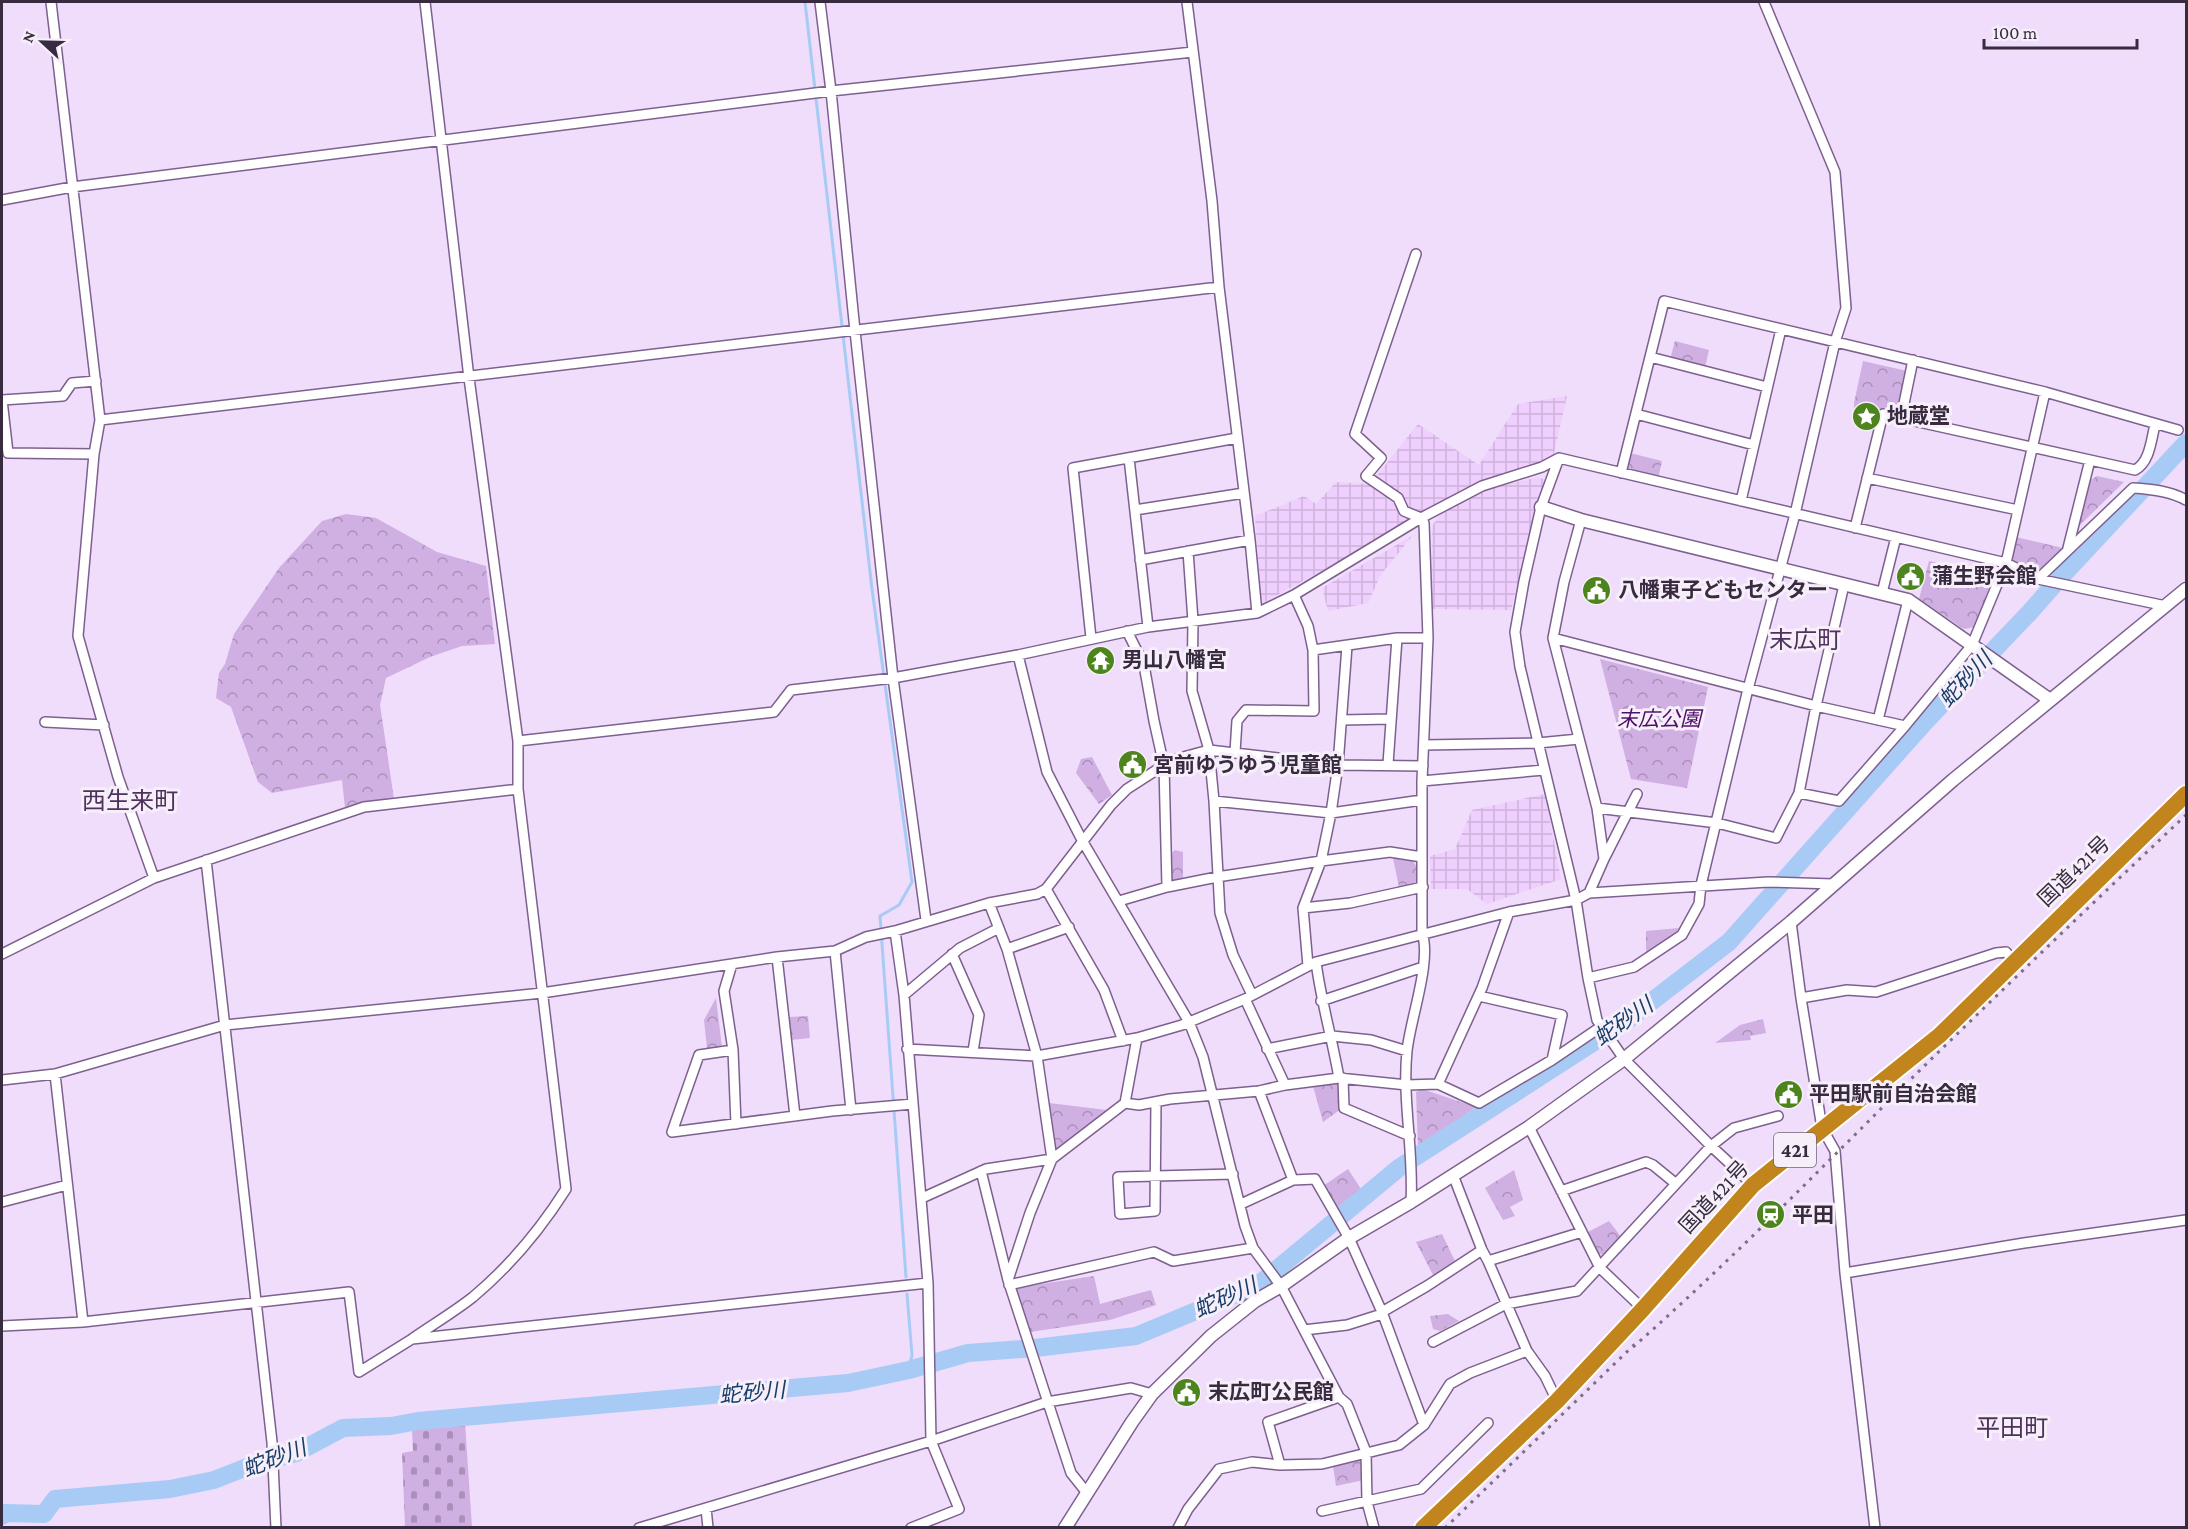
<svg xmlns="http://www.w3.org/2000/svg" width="2188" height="1529" font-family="'Crimson Pro','Noto Sans JP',serif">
<defs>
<pattern id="industrial-grid" width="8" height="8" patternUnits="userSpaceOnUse" patternTransform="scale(1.5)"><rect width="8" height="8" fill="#eecffe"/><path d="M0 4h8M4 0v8" fill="none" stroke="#cdb2db"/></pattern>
<pattern id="forest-crowns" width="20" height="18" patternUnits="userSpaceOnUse" patternTransform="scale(1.5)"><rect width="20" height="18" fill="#d0b0e2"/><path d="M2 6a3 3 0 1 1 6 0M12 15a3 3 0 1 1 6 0" fill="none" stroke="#aa8fb9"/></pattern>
<pattern id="cemetery-stones" width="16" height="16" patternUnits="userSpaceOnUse" patternTransform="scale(1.5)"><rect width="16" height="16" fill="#d0b0e2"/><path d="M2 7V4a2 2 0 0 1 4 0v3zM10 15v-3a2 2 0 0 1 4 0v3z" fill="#aa8fb9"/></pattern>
</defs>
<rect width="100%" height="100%" fill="#f0dcfb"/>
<path fill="url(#industrial-grid)" d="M1567 396 1552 462 1486 480 1455 495 1407 524 1261 604 1255 516 1304 496 1316 504 1336 482 1370 484 1418 424 1479 465 1518 404Z
M1539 477 1545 480 1511 610 1431 609 1432 526 1440 515 1480 490Z
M1412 536 1380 576 1368 603 1328 611 1322 588Z
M1545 794 1561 879 1487 904 1467 889H1431L1430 856 1455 849 1472 810Z"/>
<path fill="url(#forest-crowns)" d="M1675 341 1709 350 1704 372 1669 363Z
M1863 361 1907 371 1898 414 1889 416 1876 414 1872 423 1854 418V403Z
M1630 453 1662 461 1657 484 1630 478 1626 468Z
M2097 476 2124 482 2078 527 2089 481Z
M346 514 376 518 437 552 486 566 495 644 462 646 430 657 386 678 380 705 394 799 345 808 342 780 272 793 258 782 231 707 216 698 219 673 225 664 234 634 279 568 322 521Z
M2016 537 2063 548 2042 568 2031 573 2010 563Z
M1929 561 1991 574 1992 579 1975 627 1964 629 1919 599Z
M1600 659 1708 687 1687 788 1631 779Z
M1092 757 1112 795 1099 804 1076 773 1081 759Z
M1175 850 1183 852V878L1175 883 1169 881 1168 856Z
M1393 858 1412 860 1417 867 1420 879 1415 886 1399 887Z
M1679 928 1673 936 1646 953V931Z
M716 998 722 1047 707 1048 704 1020Z
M808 1016 810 1038 791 1040 789 1017Z
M1763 1019 1766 1033 1750 1036 1751 1040 1715 1043 1740 1025Z
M1337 1084 1340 1086 1341 1109 1323 1122 1313 1086Z
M1422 1089 1476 1107 1418 1148 1416 1092Z
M1049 1103 1107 1110 1063 1148 1056 1150Z
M1348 1169 1363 1192 1339 1209 1323 1186Z
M1514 1170 1523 1200 1510 1207 1515 1216 1503 1220 1485 1188Z
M1609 1221 1622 1238 1606 1255 1599 1254 1588 1232Z
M1442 1234 1456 1263 1434 1277 1416 1242Z
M1094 1276 1100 1304 1151 1290 1156 1305 1110 1320 1030 1332 1015 1288Z
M1448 1314 1459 1321 1440 1331 1433 1329 1430 1316Z
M1358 1459 1364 1464V1480L1336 1486 1333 1466Z"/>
<path fill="url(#cemetery-stones)" d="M465 1423 472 1527H405L402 1453 413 1451 412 1429Z"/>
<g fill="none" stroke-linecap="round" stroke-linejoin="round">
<path stroke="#a8cbf6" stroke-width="3" d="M805 2 872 589 912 882 899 905 880 916 906 1277
M907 1294 912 1355 909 1370"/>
<path stroke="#a8cbf6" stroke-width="18" d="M2 1516 5 1513 44 1514 55 1499 170 1489 214 1480 257 1463 296 1453 343 1428 391 1426 418 1421 848 1383 909 1370 968 1353 1035 1348 1136 1336 1258 1285 1400 1167 1625 1022 1729 942 1925 722 2030 612 2058 580 2186 443"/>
<defs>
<path id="street" d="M51 2 100 420 94 454 78 636 118 777 154 878
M820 2 831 91 855 331 893 678 926 920
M1187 2 1212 201 1219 287 1250 540 1257 613
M2 200 72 187 831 91 1193 52
M1650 357 1767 387
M2 400 8 453 94 454
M2 400 63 396 72 383 96 381
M1636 414 1754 445
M1901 418 1913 360
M100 420 1219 287
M1129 458 1148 627
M1559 458 1541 507 1524 581 1515 632 1520 667 1576 900 1588 978 1597 1020 1624 1059 1711 1146 1753 1185
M1621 473 1664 301 2045 392 2178 430
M1867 478 2018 510
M1741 501 1781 329
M1135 510 1244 493
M1581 520 1564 582 1553 638 1597 808 1604 859 1589 893
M1855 528 1883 414 2135 470C2150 462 2151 440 2155 425
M2068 548 2090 460
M1188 551 1193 621 1192 691 1209 750 1214 801 1220 913 1233 955 1252 995
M1140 560 1250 540
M2038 579 2133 488C2151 489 2170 491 2186 500
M1882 593 1896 537
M1127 631 1144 665 1154 721 1164 766 1167 887
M1091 638 1073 468 1237 438
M1553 638 1816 706 1905 726
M1313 650 1397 638H1428
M1018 655 1047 772 1083 842 1189 1022 1203 1057 1245 1226 1253 1248 1281 1286 1339 1397 1347 1404 1366 1452 1367 1502 1374 1528
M1342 720 1390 719
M1878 720 1908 600
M45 722 104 725
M518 741 774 712 791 690 893 678 1018 655 1148 627 1257 613 1294 595 1421 518 1482 486 1542 467 1559 458 2006 563 2038 579 2166 606
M1424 745 1538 743 1579 739
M1235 752 1237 721 1246 710 1314 711 1313 650 1308 626 1294 595
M1388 764 1397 638
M1422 781 1544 770
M1799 793 1839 801 1905 726 1972 645 2006 563 2045 392
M1214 801 1331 813 1422 800
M1597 808 1717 823 1776 838 1799 793 1816 706 1844 585
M1604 859 1637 794
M206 860 272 1442 276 1528
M1046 889 1104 990 1123 1041
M1119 901 1167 887 1217 877 1321 861 1390 852 1422 857
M1303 908 1350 903 1423 887
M1791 922 1801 998 1822 1128 1835 1151 1845 1273 1875 1528
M895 931 904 995 928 1283 931 1441 959 1509 911 1528
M1007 949 1069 927
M835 951 851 1110
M2 954 154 878 364 807 518 789
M952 954 979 1015 973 1051
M777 957 795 1116
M1316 962C1321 1001 1332 1038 1339 1078
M732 964 724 991 733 1050 736 1124
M1308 966 1303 908 1321 861 1331 813 1338 765 1347 646
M1588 978 1634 967 1682 935 1699 904 1701 885 1748 689 1795 514 1835 342 1846 308 1835 172 1764 2
M904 995 960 948 999 928
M1479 996 1562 1015 1552 1060
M1801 998 1847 990 1876 992 1996 953 2006 952 2016 963
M1245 999 1285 1085
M1321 1001 1423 967
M907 1049 1037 1056 1137 1038 1182 1025 1245 999 1316 962 1509 912 1576 900 1589 893 1768 882 1833 884
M1267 1049 1332 1036 1371 1040 1407 1051
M733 1050 699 1055 672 1132 832 1111 913 1104
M55 1074 83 1322
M1343 1078 1344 1108 1410 1136
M2 1080 55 1074 225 1025 542 993 777 957 835 951 866 937 895 931 989 903 1037 894 1046 889 1111 805 1127 789 1172 760 1209 750 1338 765 1423 766
M1438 1084 1482 988 1509 912
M1259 1091 1293 1180
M1156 1102 1155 1211 1120 1214 1118 1177 1233 1174
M1125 1103 1137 1038
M1529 1127 1600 1268 1643 1309
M981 1171 1008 1280
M1453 1175 1482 1250 1488 1261 1527 1351 1545 1376 1557 1401
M1561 1191 1646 1162 1653 1165 1675 1183
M922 1198 986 1169 1052 1159 1037 1056 1007 949 989 903
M2 1202 67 1185
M1411 1202C1414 1152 1402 1099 1407 1051 1410 1020 1432 961 1422 933V781L1428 638 1424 523 1421 518 1404 511 1398 498 1366 476 1381 458 1355 434 1416 254
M1241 1204 1293 1180 1315 1179 1349 1238 1382 1312 1424 1425
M1488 1261 1582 1232
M1845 1273 2024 1243 2186 1220
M1009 1285 1154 1252 1173 1261 1253 1248
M1382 1312 1427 1286 1482 1250
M2 1326 83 1322 349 1292 359 1372 412 1339 928 1283
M1304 1330 1347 1325 1382 1314
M412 1339C432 1325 454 1312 473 1297 510 1266 540 1230 566 1189L518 789V741L469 378 425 2
M1433 1342 1506 1304 1577 1291 1711 1146 1734 1128 1778 1116
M1280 1465 1268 1422 1339 1397
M1087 1493 1071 1473 1008 1280 1030 1213 1052 1159 1125 1103 1139 1105 1170 1099 1259 1091 1285 1085 1339 1078 1407 1085 1438 1084 1479 1103 1552 1060 1602 1026
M706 1508 708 1528
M1322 1511 1421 1489 1488 1423
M639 1528 931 1441 1047 1402 1131 1388 1152 1394
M1178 1528 1188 1509 1219 1469 1252 1462 1280 1465 1322 1464 1399 1445 1424 1425 1450 1384 1470 1373 1527 1351"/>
<path id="secondary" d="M1541 507 1581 520 1908 600 2050 700
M1065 1528 1132 1422 1152 1394 1211 1336 1255 1301 1281 1286 1349 1238 1411 1202 1529 1127 1624 1059 1791 922 1953 780 2186 589"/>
<path id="highway" d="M1423 1528 1557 1401 1643 1309 1753 1185 1940 1035 2186 794"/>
</defs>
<use href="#street" stroke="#7e608e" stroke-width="12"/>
<use href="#secondary" stroke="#7e608e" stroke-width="15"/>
<use href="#highway" stroke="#fff" stroke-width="20"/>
<use href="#street" stroke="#fff" stroke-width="9"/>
<use href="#secondary" stroke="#fff" stroke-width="12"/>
<use href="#highway" stroke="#c2851e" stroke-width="16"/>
<path stroke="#7d6e86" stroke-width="3" stroke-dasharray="3 6" stroke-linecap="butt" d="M1633 1347C1731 1261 1822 1167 1914 1076 2004 988 2095 901 2186 815
M1445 1528 1637 1342"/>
</g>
<defs>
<symbol id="sight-disc" viewBox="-11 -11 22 22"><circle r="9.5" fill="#4d841d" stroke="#f6eff9"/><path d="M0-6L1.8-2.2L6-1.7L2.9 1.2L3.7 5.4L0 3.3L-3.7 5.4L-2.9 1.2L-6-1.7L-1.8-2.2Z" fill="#fff"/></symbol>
<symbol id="civic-disc" viewBox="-11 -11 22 22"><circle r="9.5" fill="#4d841d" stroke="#f6eff9"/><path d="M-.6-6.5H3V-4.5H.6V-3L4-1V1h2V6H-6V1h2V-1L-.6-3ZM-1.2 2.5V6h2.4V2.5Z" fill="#fff"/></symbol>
<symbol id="temple-disc" viewBox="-11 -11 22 22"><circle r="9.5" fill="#4d841d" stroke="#f6eff9"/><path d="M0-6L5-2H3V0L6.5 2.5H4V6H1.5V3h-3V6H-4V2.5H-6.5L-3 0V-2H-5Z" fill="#fff"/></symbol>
<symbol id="station-disc" viewBox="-11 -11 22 22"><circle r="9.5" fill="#4d841d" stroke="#f6eff9"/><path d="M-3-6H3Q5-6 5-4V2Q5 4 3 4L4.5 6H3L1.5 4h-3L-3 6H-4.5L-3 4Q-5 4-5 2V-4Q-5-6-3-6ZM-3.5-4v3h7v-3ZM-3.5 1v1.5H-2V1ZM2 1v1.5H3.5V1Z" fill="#fff"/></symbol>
</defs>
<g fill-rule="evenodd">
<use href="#sight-disc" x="1850" y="400" width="33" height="33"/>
<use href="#civic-disc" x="1894" y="560" width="33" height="33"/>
<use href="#civic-disc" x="1580" y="574" width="33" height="33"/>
<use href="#temple-disc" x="1084" y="644" width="33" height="33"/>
<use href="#civic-disc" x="1116" y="748" width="33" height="33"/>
<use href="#civic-disc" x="1772" y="1078" width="33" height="33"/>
<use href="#station-disc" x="1754" y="1198" width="33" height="33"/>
<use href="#civic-disc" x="1170" y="1376" width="33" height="33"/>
</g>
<g text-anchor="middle" stroke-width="6" stroke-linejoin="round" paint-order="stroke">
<rect fill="#f6eff9" stroke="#716677" stroke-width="1.5" x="1774" y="1133" width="42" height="34" rx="4.5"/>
<g font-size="20" font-weight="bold" fill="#382b3f">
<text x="1795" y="1157">421</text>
</g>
<g font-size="21" font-weight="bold" fill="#382b3f" stroke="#f6eff9" text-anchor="start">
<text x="1887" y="423">地蔵堂</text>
<text x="1932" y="583">蒲生野会館</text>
<text x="1618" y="597">八幡東子どもセンター</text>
<text x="1122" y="667">男山八幡宮</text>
<text x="1153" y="772">宮前ゆうゆう児童館</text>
<text x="1809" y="1101">平田駅前自治会館</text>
<text x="1792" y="1222">平田</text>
<text x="1208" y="1399">末広町公民館</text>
</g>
<g font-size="21" font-style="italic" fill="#4f0c68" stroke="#f6eff9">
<text x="1659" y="726">末広公園</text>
</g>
<g font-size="21" fill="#382b3f" stroke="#f6eff9">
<text transform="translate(2074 871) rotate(-44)" y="7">国道421号</text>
<text transform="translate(1714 1197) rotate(-47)" y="7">国道421号</text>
</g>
<g font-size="22" font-style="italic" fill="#173e6a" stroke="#f6eff9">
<text transform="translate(1965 679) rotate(-47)" y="8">蛇砂川</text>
<text transform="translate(1623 1021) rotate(-35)" y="8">蛇砂川</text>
<text transform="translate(1225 1297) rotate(-24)" y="8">蛇砂川</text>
<text transform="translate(752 1392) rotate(-5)" y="8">蛇砂川</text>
<text transform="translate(274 1458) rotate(-21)" y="8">蛇砂川</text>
</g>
<g font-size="24" fill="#4e315c" stroke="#f6eff9">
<text x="1805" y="648">末広町</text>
<text x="130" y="809">西生来町</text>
<text x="2012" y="1436">平田町</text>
</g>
</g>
<rect width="2188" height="1529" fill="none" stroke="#382b3f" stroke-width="6"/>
<g transform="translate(42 42) rotate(292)" stroke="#f6eff9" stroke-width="4.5" paint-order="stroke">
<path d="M0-4.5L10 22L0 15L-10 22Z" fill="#382b3f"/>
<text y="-9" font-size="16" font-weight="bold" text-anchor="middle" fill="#382b3f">N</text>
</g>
<path d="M1984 39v9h153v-9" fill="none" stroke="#382b3f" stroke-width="3"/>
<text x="1993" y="39" font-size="18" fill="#382b3f" stroke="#f6eff9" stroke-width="4.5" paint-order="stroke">100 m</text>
</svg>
